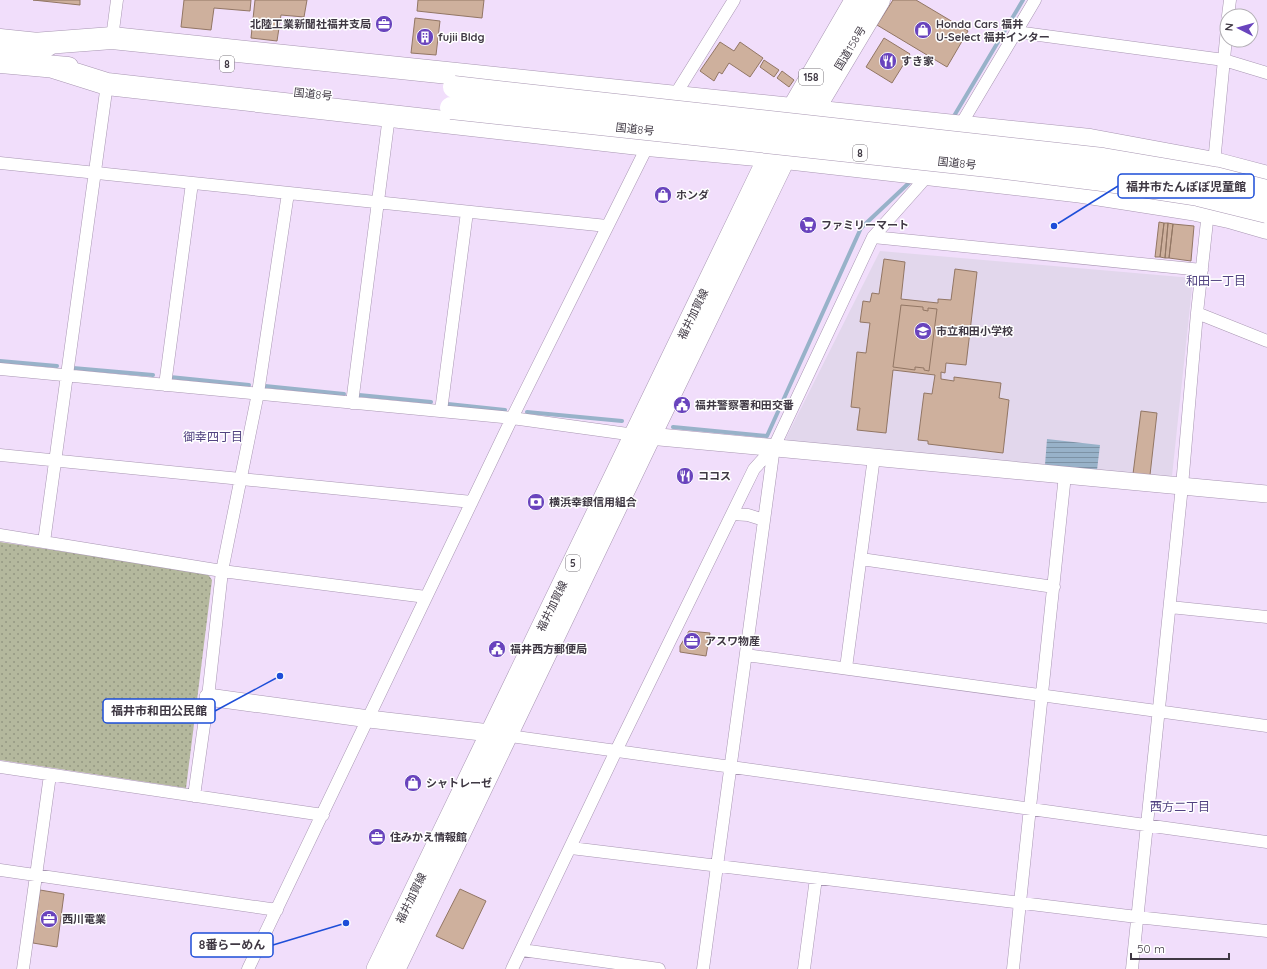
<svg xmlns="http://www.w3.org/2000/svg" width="1267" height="969" font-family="Quicksand,'Noto Sans JP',sans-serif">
<defs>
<pattern id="park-dots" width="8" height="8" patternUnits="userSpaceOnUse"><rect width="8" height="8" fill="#b4b89d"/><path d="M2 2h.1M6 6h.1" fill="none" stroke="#949782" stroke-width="1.8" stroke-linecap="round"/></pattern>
<pattern id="water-rules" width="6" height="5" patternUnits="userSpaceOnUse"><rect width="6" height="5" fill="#98b2c9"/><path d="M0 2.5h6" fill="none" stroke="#7d92a5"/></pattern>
</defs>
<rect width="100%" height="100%" fill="#f1defb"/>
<path fill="#e2d7ec" d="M880 251 1193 278 1172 476 1169 478 789 444 786 438Z"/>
<path fill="url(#park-dots)" d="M0 542 207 573 212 580 186 788 0 760Z"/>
<path fill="url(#water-rules)" d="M1047 439 1100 445 1097 470 1045 465Z"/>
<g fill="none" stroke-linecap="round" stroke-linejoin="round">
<path stroke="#98b2c9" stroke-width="4" d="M954 116 1023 0
M0 361 57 366
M73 368 153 375
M170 377 249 385
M265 386 344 394
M359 395 431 402
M448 404 505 410
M527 412 622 421
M673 427 767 436 861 228 911 181"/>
</g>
<path fill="#ceb09d" stroke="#927664" d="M33 0H80V5Z
M184 0H251L250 11 214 8 211 30 181 27Z
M255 0H307L304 17 281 15 277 41 251 38Z
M418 0H484L482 18 417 11Z
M893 0H916L968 31 947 67 877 25Z
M415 18 440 21 436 55 411 53Z
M884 38 910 54 892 83 866 67Z
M720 42 734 51 740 42 763 58 750 77 729 63 722 74 719 72 714 81 700 71Z
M764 60 779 70 774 77 760 67Z
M782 71 794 80 789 87 777 78Z
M1159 222 1164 223 1160 257H1155Z
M1164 223H1168L1165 258 1160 257Z
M1168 223 1173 224 1169 258H1165Z
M1173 224 1194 226 1191 261 1169 258Z
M884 259 905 262 901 299 938 303V299L951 300 955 269 977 272 966 365 946 363 945 373 941 372V379L954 381V377L1001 383 999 398 1009 400 1003 453 928 444V441L918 440 924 393 932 394 935 375 893 370 886 433 857 430 860 408 851 407 857 352 866 353 870 323 860 322 863 301 870 302 872 293 879 294Z
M901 305 923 307V310L928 311V308L937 309 929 371 924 370V368L915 367V370L893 367Z
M1141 411 1157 413 1150 475 1133 474Z
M689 631 710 633 706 656 680 652V646Z
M460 889 486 901 463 949 436 936Z
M40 890 64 894 57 947 33 943Z"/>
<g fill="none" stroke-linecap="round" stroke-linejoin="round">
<defs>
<path id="street" d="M1228 16 1230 0
M1016 32 1224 60 1267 73
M112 38 117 0
M672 100 734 0
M960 126 1035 0
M0 163 607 226
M1214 163 1227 28
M873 237 1202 270
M1197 313 1267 341
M0 369 512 418 635 435
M165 385 192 183
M352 403 389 116
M441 411 467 212
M0 455 472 502
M732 514 748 515 764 520
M0 535 222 571 426 597
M44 542 107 84
M861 559 1054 587
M1170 607 1267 617
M746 655 1267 726
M846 668 874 457
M503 735 1267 842
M0 767 323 815
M194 796 208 697 222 571 258 393 288 193
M571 848 1137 917 1267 931
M0 870 277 910
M522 950 659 969
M23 969 50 775
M248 969 512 418 650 141
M512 969 616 751 754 469 774 447 873 237 922 182 924 175
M703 969 774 447
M804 969 816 878
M1013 969 1065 475
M1132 969 1182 486 1197 313 1208 212"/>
<path id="secondary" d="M638 435 1267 494
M208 697 369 719 490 733"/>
<path id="primary" d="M376 969 768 156
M396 969 651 437 786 158"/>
<path id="highway" d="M0 40 48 45
M33 44 112 38 1090 140 1214 163 1267 177
M0 62 68 68
M53 67 107 84 648 145 768 156 1075 191 1196 210 1229 217 1267 228
M787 119 856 0
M806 122 879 0"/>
</defs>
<use href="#street" stroke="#a896b2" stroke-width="13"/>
<use href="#secondary" stroke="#a896b2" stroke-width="18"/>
<use href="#primary" stroke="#a896b2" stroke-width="20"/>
<use href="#highway" stroke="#a896b2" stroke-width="23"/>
<use href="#street" stroke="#fff" stroke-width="12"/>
<use href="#secondary" stroke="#fff" stroke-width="17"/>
<use href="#primary" stroke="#fff" stroke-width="19"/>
<use href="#highway" stroke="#fff" stroke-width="22"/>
<defs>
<path id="highway-bridge" d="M454 87 1103 159 1215 178 1267 191
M451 108 988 166 1094 179 1198 195 1267 212"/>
</defs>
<use href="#highway-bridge" stroke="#a896b2" stroke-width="23" stroke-linecap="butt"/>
<use href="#highway-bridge" stroke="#fff" stroke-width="22"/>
</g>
<defs>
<symbol id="office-disc" viewBox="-11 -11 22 22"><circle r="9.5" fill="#6944bd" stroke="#fff"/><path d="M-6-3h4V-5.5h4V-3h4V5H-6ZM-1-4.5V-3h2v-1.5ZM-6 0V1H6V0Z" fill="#fff"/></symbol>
<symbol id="shop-disc" viewBox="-11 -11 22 22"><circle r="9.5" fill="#6944bd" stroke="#fff"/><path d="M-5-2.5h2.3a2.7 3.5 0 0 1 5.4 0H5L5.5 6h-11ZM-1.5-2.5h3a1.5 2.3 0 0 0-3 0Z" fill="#fff"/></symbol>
<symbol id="building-disc" viewBox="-11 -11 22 22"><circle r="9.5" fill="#6944bd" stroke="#fff"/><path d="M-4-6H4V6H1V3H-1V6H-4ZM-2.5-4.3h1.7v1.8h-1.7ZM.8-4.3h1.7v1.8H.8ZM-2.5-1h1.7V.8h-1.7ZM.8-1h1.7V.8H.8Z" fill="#fff"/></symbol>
<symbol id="restaurant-disc" viewBox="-11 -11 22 22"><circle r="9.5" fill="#6944bd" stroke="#fff"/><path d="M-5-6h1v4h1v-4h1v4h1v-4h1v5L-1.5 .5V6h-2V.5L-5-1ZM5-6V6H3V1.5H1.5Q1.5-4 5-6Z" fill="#fff"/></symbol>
<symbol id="supermarket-disc" viewBox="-11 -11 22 22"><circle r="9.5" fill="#6944bd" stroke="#fff"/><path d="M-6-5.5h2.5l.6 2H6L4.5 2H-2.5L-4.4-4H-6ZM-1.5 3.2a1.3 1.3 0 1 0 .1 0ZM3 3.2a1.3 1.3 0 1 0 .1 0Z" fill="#fff"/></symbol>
<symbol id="school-disc" viewBox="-11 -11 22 22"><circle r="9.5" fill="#6944bd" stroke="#fff"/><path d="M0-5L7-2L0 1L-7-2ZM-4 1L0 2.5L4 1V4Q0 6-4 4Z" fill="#fff"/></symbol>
<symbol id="civic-disc" viewBox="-11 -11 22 22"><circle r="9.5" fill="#6944bd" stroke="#fff"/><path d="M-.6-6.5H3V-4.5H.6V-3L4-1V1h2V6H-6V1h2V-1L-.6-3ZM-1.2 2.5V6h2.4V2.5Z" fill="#fff"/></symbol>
<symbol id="bank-disc" viewBox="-11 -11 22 22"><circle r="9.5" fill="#6944bd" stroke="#fff"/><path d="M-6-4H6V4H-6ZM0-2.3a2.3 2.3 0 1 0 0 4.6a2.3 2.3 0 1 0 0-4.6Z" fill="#fff"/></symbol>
</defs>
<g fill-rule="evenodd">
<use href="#office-disc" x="374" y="14" width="20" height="20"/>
<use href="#shop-disc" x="913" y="20" width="20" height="20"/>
<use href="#building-disc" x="415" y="27" width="20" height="20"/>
<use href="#restaurant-disc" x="878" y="51" width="20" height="20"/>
<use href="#shop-disc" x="653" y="185" width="20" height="20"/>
<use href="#supermarket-disc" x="798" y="215" width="20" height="20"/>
<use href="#school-disc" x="913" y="321" width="20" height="20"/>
<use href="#civic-disc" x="672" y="395" width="20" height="20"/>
<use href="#restaurant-disc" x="675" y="466" width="20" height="20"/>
<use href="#bank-disc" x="526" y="492" width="20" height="20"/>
<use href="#office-disc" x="682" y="631" width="20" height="20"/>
<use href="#civic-disc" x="487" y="639" width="20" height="20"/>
<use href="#shop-disc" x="403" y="773" width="20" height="20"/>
<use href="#office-disc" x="367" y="827" width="20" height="20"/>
<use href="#office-disc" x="39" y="909" width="20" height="20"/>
</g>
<g text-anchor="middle" stroke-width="3" stroke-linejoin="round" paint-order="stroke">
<g fill="#fff" stroke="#79747b" stroke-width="1">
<rect x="220" y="56" width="14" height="16" rx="3"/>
<rect x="799" y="69" width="24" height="16" rx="3"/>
<rect x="853" y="145" width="14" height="16" rx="3"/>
<rect x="566" y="555" width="14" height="16" rx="3"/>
</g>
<g font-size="10" font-weight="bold" fill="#3f3843">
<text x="227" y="68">8</text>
<text x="811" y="81">158</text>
<text x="860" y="157">8</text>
<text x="573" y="567">5</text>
</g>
<g font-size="11" font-weight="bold" fill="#3f3843" stroke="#fff" text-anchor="start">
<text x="371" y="28" text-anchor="end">北陸工業新聞社福井支局</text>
<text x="936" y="28">Honda Cars 福井<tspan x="936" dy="13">U-Select 福井インター</tspan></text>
<text x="438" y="41">fujii Bldg</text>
<text x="901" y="65">すき家</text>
<text x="676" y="199">ホンダ</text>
<text x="821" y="229">ファミリーマート</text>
<text x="936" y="335">市立和田小学校</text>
<text x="695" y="409">福井警察署和田交番</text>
<text x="698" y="480">ココス</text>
<text x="549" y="506">横浜幸銀信用組合</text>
<text x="705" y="645">アスワ物産</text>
<text x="510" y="653">福井西方郵便局</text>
<text x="426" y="787">シャトレーゼ</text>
<text x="390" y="841">住みかえ情報館</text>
<text x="62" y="923">西川電業</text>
</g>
<g font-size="11" fill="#3f3843" stroke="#fff">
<text transform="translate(850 48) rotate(-59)" y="4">国道158号</text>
<text transform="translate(313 94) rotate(6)" y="4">国道8号</text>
<text transform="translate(635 129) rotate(6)" y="4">国道8号</text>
<text transform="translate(957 163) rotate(6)" y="4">国道8号</text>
<text transform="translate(693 314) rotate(-64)" y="4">福井加賀線</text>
<text transform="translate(552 606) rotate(-64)" y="4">福井加賀線</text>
<text transform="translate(411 898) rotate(-64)" y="4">福井加賀線</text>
</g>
<g font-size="12" fill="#514280" stroke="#fff">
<text x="1216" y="285">和田一丁目</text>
<text x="213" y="441">御幸四丁目</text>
<text x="1180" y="811">西方二丁目</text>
</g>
</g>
<path fill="none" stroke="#1d4ed8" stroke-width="1.5" d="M1054 226L1118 186M280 676L215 711M346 923L273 945"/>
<g fill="#1d4ed8" stroke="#fff" stroke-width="1.5">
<circle cx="1054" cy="226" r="4"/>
<circle cx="280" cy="676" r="4"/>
<circle cx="346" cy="923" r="4"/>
</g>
<g fill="#fff" stroke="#1d4ed8" stroke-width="1.5">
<rect x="1118" y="174" width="136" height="24" rx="4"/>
<rect x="103" y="699" width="112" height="24" rx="4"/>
<rect x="191" y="933" width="82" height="24" rx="4"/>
</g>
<g font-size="12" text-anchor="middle" font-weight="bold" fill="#3f3843">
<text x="1186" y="191">福井市たんぽぽ児童館</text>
<text x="159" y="715">福井市和田公民館</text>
<text x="232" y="949">8番らーめん</text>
</g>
<g transform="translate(1239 28) rotate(276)"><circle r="19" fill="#ffffff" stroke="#b2afb4"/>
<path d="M0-3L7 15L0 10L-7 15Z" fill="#6944bd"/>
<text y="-6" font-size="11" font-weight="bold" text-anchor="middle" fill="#3f3843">N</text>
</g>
<path d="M1131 953v6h98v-6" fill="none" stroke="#3f3843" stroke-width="2"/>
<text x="1137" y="953" font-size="12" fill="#3f3843" stroke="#ffffff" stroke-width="3" paint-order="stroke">50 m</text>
</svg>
